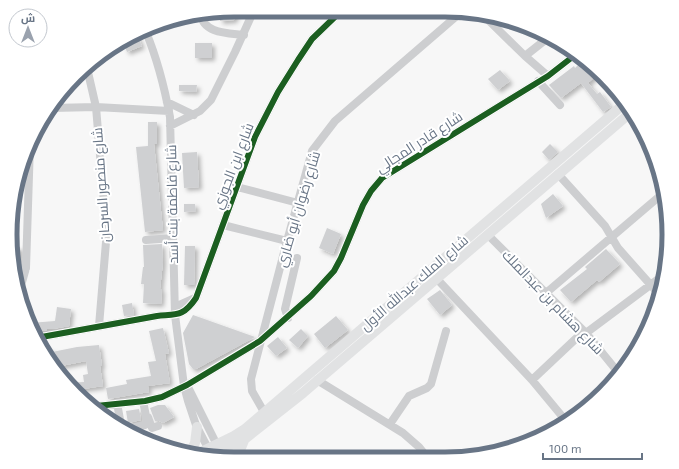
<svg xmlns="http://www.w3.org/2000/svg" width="679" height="469" font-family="'Exo 2',Cairo,sans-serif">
<defs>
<filter id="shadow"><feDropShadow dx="3" dy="3" stdDeviation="2" flood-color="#0004"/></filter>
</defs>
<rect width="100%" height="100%" fill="#f7f7f7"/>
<path fill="#cfd0d2" filter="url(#shadow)" d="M238 10 234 20 220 21V12Z
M137 35 142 46 127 52 123 42Z
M195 43H212V58H195Z
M582 61 598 74 588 83 597 94 600 92 611 107 603 112 581 83 561 98 549 85 574 66 575 68Z
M500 70 510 81 498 90 488 79Z
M179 85H197L196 92 179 91Z
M148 122H157V144H154L163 230 145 232 136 147 148 146Z
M550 144 558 152 549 160 542 152Z
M197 152 199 187 184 188 182 153Z
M553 194 563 206 546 218 541 204Z
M184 204H195L196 211 184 212Z
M327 228 341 234 333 254 319 248Z
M162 244 163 262 160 289H162L161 304 143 303 144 284H141L143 267H144L143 245Z
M185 246H195L194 285H184Z
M13 247H20V262H14Z
M606 249 620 264 599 282 597 280 571 302 560 290 587 269 585 267Z
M440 290 452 305 440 315 427 299Z
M132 303 134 315 124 316 122 305Z
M57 307 71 309 69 326 53 329H47V330L33 333 30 323 55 321Z
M193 315 255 337 196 369H193L189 364 183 333Z
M336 316 348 330 325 348 314 334Z
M163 328 169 353 165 354 170 383 148 386 149 392 108 399 106 388 127 384 126 380 151 376 148 362 156 361 149 331Z
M301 329 308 336 298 348 289 340Z
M278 337 287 348 276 356 267 346Z
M99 345 102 366H100L103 386 76 390 66 383 84 382 83 375 88 374 86 361 56 367 44 350 52 349V352L77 347Z
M158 405H165L174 417 163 423 159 421H155L150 408Z
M139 409 141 420 128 423 126 411Z"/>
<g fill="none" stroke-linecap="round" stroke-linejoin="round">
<path stroke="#cdced0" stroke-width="8" d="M201 14C203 34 229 33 244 35
M482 14 525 56 548 76
M146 32C156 56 165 90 170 117L175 315 184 386 188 401 196 425 210 452
M525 56 549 37
M87 68 96 107 105 215 106 242 99 326
M538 81 560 105
M167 102 194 115
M52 108 96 107 169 111
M170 126 200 111 211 100 235 52 254 10
M558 174 605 226 618 248 657 292
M237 187 298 203
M223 225 287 241
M488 235 586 333 617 371
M146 240 173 238
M14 268H26
M437 279 532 380 566 421
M19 293 26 268 30 144
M546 293 661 195
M175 307 195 298
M288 318 285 309 297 258
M586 333 661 277
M36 338 157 316C177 314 183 317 196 298L255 137 278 92 298 60 312 39 340 12
M317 380 403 433 419 447 427 457
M532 380 584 331
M188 387 224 459
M117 403 121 425
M96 406 145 401 162 397 187 385 260 341 311 296 334 271 341 258 363 205 371 191 382 178 548 76 575 55
M264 412 252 391 251 379 287 241 312 151 335 121 459 14
M148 417 152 428 158 426
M390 424 409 396 427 388 431 384 446 331
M126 429 145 425 147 421 143 401"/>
<path stroke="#e1e2e3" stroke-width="10" d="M191 451 195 443 197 427
M199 453 234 436 245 429 624 104
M214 457 246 438 303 393 629 114
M237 458 245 438"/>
<defs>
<path id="cycleway" d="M36 338 157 316C177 314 183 317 196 298L255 137 278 92 298 60 312 39 340 12
M96 406 145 401 162 397 187 385 260 341 311 296 334 271 341 258 363 205 371 191 382 178 548 76 575 55"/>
</defs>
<use href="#cycleway" stroke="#fff" stroke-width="8"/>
<use href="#cycleway" stroke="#1b5e20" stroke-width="6"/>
</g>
<g text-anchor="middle" stroke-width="4" stroke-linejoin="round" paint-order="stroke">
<g font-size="14" fill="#687586" stroke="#fff">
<text transform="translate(419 142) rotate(-33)" y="5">شارع قادر المجالي</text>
<text transform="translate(233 166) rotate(-69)" y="5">شارع ابن الجوزي</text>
<text transform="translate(101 185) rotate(-94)" y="5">شارع منصور السرحان</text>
<text transform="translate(172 204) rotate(-91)" y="5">شارع فاطمة بنت أسد</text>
<text transform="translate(298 209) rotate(-73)" y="5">شارع رضوان أبو ضاري</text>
<text transform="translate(414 283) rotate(-41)" y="5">شارع الملك عبدالله الأول</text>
<text transform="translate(553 302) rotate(46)" y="5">شارع هشام بن عبدالملك</text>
</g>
</g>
<path d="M0 0H679V469H0ZM234 17H445A217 217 0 0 1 662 234V235A217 217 0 0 1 445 452H234A217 217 0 0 1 17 235V234A217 217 0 0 1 234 17Z" fill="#fff" fill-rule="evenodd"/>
<path fill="none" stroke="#687586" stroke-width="5" d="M234 17H445A217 217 0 0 1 662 234V235A217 217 0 0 1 445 452H234A217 217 0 0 1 17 235V234A217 217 0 0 1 234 17Z"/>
<g transform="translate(28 28)"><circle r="19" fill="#ffffff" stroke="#c3c8cf"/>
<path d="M0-3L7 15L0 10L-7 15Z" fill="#9aa2ae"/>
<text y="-6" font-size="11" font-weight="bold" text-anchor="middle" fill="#687586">ش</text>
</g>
<path d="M543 453v6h99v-6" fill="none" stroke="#687586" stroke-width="2"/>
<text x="549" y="453" font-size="12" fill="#687586" stroke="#ffffff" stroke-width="3" paint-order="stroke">100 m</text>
</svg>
